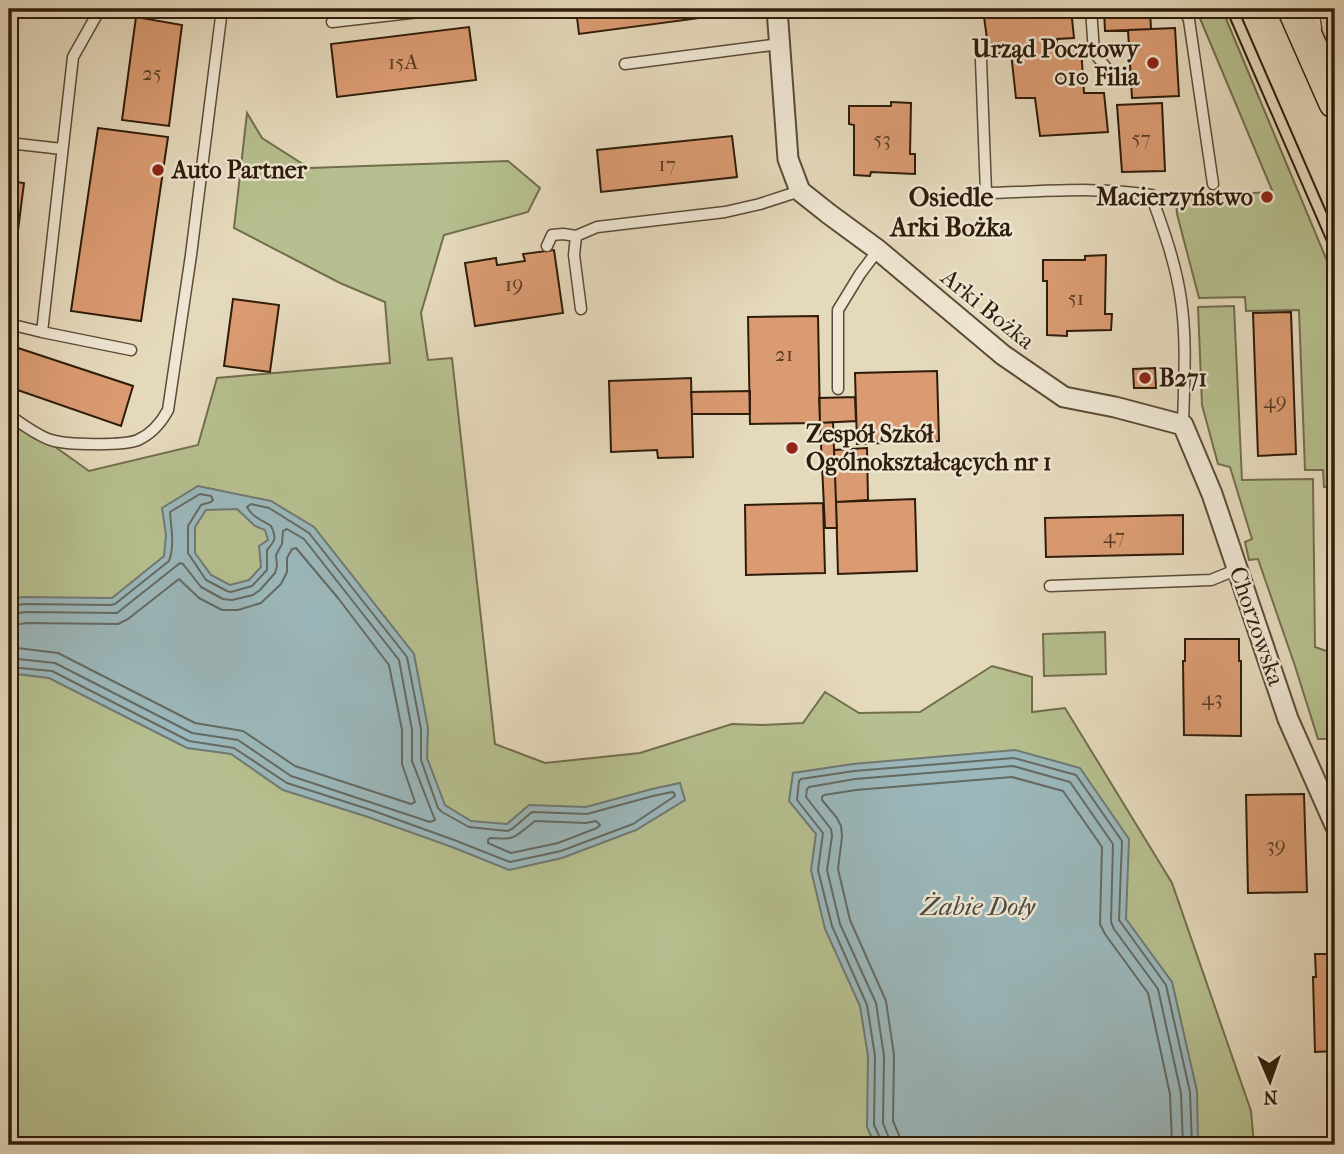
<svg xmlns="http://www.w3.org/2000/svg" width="1344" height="1154" font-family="'IM FELL French Canon',serif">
<rect width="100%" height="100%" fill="#e5d9bc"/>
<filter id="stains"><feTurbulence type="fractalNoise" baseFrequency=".00286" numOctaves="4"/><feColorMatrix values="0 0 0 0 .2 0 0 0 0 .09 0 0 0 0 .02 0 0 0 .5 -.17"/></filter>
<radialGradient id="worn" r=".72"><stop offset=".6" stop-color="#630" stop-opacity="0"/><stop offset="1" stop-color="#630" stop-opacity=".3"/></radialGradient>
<path fill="#b6bf8f" stroke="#726e4c" stroke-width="2" d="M1196 9H1222L1335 280V487H1324L1323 470H1305L1299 310 1246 311 1245 297 1199 298 1177 214 1176 201 1265 192 1272 190Z
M247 113 262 138 309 168 508 161 540 188 528 212 444 235 421 313 428 360 452 358 495 744 545 763 640 753 732 724 763 725 803 723 825 692 859 713 920 712 992 666 1032 677V712L1065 708 1172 883 1251 1111 1254 1145H9V414L89 471 198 445 217 378 390 363 385 302 340 283 234 228Z
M1234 306 1242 480 1313 479 1315 647 1335 654V767L1328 749 1327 739H1318L1295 666 1258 559 1249 560 1245 542 1252 539 1230 467 1218 464 1202 405 1198 307Z
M1105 632 1106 674 1044 676 1043 634Z"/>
<path fill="#9bb7bb" stroke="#6f7974" stroke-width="2" fill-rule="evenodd" d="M198 486 271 501 314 527 414 654 428 728 427 758 445 805 471 821 507 824 529 805 586 807 652 789 680 783 685 800 636 830 562 858 509 870 452 847 368 817 283 790 231 754 187 748 49 678 9 673V600L23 597 112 598 164 556 166 535 162 508ZM237 509 255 526 265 530 268 540 259 546 261 567 249 580 230 585 211 575 195 553V527L206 510Z
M1015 750 1080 768 1129 839 1126 919 1172 982 1197 1091 1198 1145H875L867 1127 868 1056 860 1006 825 929 811 870 816 834 789 801 793 773 853 764Z"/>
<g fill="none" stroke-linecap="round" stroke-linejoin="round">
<path stroke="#646a62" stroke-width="2" d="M9 606 24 604 111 605 115 604 169 561C175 545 171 528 170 512L200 494 211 496 213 500 211 502 201 505 188 526V553L206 580 227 591 231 592 252 586 267 570V550C275 541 277 538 271 526 262 520 252 517 247 507L251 504 269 508 309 533 407 657 421 729V760L438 808 442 812 469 827 507 831 512 829 532 812 587 814 653 796 672 792 674 793 675 796 633 824 561 851 510 862 454 840 371 810 287 783 234 748 189 741 52 671 9 667
M9 615 25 612 117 613 180 563 183 564 201 587 223 599 232 600 253 595 260 590 275 573 277 566 276 555 282 544 283 531 287 529 304 539 399 660 412 730V761L435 820 430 822 291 776 238 740 192 733 55 663 9 658
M9 626 26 623 118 624 128 619 179 579 199 598 222 610H238L261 603 281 584 287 572V558L292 549 296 548 338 598 389 665 402 730V764L415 802 411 804 295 766 243 731 195 723 58 653 9 647
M535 821 586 823 596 821 600 825 597 828 558 843 511 853 488 843V840L490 838C518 840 514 837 535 821Z
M881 1145V1140L874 1125 875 1056 867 1005 832 926 818 870 823 833 797 800 799 781 801 779 854 771 1014 758 1076 775 1122 841 1119 920 1166 985 1190 1092 1192 1145
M890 1145 889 1138 883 1123 884 1056 876 1003 840 924 827 870 832 836 831 829 806 797 807 789 809 787 855 779 1013 766 1070 782 1113 844 1111 922 1114 929 1158 989 1181 1093 1183 1145
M901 1145 899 1135 893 1121 894 1055 886 1001 850 920 838 869 842 837 841 826 837 818 822 800V797L824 795 856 790 1012 777 1063 791 1102 847 1100 924 1105 934 1148 993 1170 1094 1172 1145"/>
</g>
<path fill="#db9b72" stroke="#2e1c0a" stroke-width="2" d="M576 9H714L715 16 579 34Z
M983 9H1071L1074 38 1057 39V49L1081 47 1084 93H1104L1108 132 1040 136 1035 98H1016L1011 53 989 54Z
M1104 9H1150L1151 29 1105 31Z
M136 17 182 25 169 126 122 120Z
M469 27 476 80 337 97 331 44Z
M1175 28 1179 96 1132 98 1128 30Z
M891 102 911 103 910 154H915V174L871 172 870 176 854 175V125L849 124V106H891Z
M1162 103 1165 171 1122 172 1117 105Z
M98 128 168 137 141 321 71 311Z
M732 136 737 177 601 192 597 150Z
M9 181 24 183 9 301Z
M554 250 563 313 475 326 465 263 496 258 497 265H498L525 261 523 254Z
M1106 255 1105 314H1112L1111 330 1067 331V336L1047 335V281H1043V260H1085V256Z
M233 299 279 305 270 372 224 366Z
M1291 312 1296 454 1258 456 1253 313Z
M818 316 820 423 750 424 748 317Z
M9 345 133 386 121 426 9 387Z
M1155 368 1156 388H1134L1133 369Z
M937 371 939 441 857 444 855 373Z
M691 378 693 457 658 458 657 450 611 452 609 381Z
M750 391V414H692L691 392Z
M855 397 856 421 820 423 819 398Z
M833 422 837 528H825L820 423Z
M867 448 868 500 836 502 834 450Z
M1335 492V633L1331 493Z
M915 499 917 571 838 574 836 502Z
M823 503 825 573 746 575 745 505Z
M1183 515V554L1046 557 1045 518Z
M1185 639H1239V661H1241V736L1184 735 1183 661H1185Z
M1304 794 1307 892 1248 893 1246 795Z
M1315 954H1335V1051L1315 1052 1313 977H1316Z"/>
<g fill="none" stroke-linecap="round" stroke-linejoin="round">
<defs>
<path id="lane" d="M100 9 73 57 42 332 131 350
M1091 9 1094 52 1116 81
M1184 9 1189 20 1213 184
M1313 9 1316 28
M332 22 445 9
M981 60 986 193C1041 192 1097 186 1151 195 1163 228 1176 264 1181 300 1187 341 1184 383 1183 425
M625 64 780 44
M9 143 62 149
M547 246 552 235 563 234 576 236
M581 309 574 255 576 236 597 227 725 212 760 204 800 191
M9 324 42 332
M838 389V310L860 274 878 250
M9 415C22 424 36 435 51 440 65 445 124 446 138 440 151 434 161 423 168 410L191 255 222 9
M1050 586 1211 580 1238 569"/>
<path id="street" d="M777 9 788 159 800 191 829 214 878 250 1003 355 1064 397 1115 407 1183 425 1212 494 1288 719 1335 825"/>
<path id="primary" d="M1294 9 1335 102"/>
</defs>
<use href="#lane" stroke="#5c4b36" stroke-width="13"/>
<use href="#street" stroke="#5c4b36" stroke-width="23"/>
<use href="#primary" stroke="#2e1c0a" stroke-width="35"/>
<use href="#lane" stroke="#eee6d3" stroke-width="10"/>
<use href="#street" stroke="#eee6d3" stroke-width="19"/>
<use href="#primary" stroke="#e5d9bc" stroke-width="32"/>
<path stroke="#2e1c0a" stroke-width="2" d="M1226 9 1335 260
M1238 9 1335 232"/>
</g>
<g fill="#8f2418" stroke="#eee6d3" stroke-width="2.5">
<circle cx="1153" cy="63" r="7"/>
<circle cx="158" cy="170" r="7"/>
<circle cx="1267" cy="197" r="7"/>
<circle cx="1145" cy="378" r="7"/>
<circle cx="792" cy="448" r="7"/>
</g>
<g text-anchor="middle" stroke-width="5" stroke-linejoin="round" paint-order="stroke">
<g font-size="21" fill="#593c24">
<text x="403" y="69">15A</text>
<text x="152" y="80">25</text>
<text x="1141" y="145">57</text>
<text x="882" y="146">53</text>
<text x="667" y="171">17</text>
<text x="514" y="291">19</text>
<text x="1076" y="305">51</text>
<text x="784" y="361">21</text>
<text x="1275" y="408">49</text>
<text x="1114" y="543">47</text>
<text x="1212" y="705">43</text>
<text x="1276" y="852">39</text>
</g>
<g font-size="24" font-weight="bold" fill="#2e1c0a" stroke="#eee6d3" text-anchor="start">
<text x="1139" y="57" text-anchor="end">Urząd Pocztowy<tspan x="1139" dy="28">010 Filia</tspan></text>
<text x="172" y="178">Auto Partner</text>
<text x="1253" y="205" text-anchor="end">Macierzyństwo</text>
<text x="1159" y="386">B271</text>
<text x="806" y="442">Zespół Szkół<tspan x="806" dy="28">Ogólnokształcących nr 1</tspan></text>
</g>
<g font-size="24" fill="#2e1c0a" stroke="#eee6d3">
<text transform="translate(988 309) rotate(39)" y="8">Arki Bożka</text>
<text transform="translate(1257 626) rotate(71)" y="8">Chorzowska</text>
</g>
<g font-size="26" font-weight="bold" fill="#2e1c0a" stroke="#eee6d3">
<text x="951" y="206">Osiedle<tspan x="951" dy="30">Arki Bożka</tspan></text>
</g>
<g font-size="26" font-style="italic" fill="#4f4a3f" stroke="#eee6d3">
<text x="978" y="915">Żabie Doły</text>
</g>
</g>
<rect width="1344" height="1154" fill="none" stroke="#e5d9bc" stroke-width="35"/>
<rect x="10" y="10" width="1323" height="1133" fill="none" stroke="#2e1c0a" stroke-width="3.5"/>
<rect x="18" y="18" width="1309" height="1119" fill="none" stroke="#2e1c0a" stroke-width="2"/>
<g transform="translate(1270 1081) rotate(178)" stroke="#eee6d3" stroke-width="5" paint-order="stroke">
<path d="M0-5L12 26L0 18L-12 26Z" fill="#2e1c0a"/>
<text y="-10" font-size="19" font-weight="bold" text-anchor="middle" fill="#2e1c0a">N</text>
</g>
<rect width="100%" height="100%" filter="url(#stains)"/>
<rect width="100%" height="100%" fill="url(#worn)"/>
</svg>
